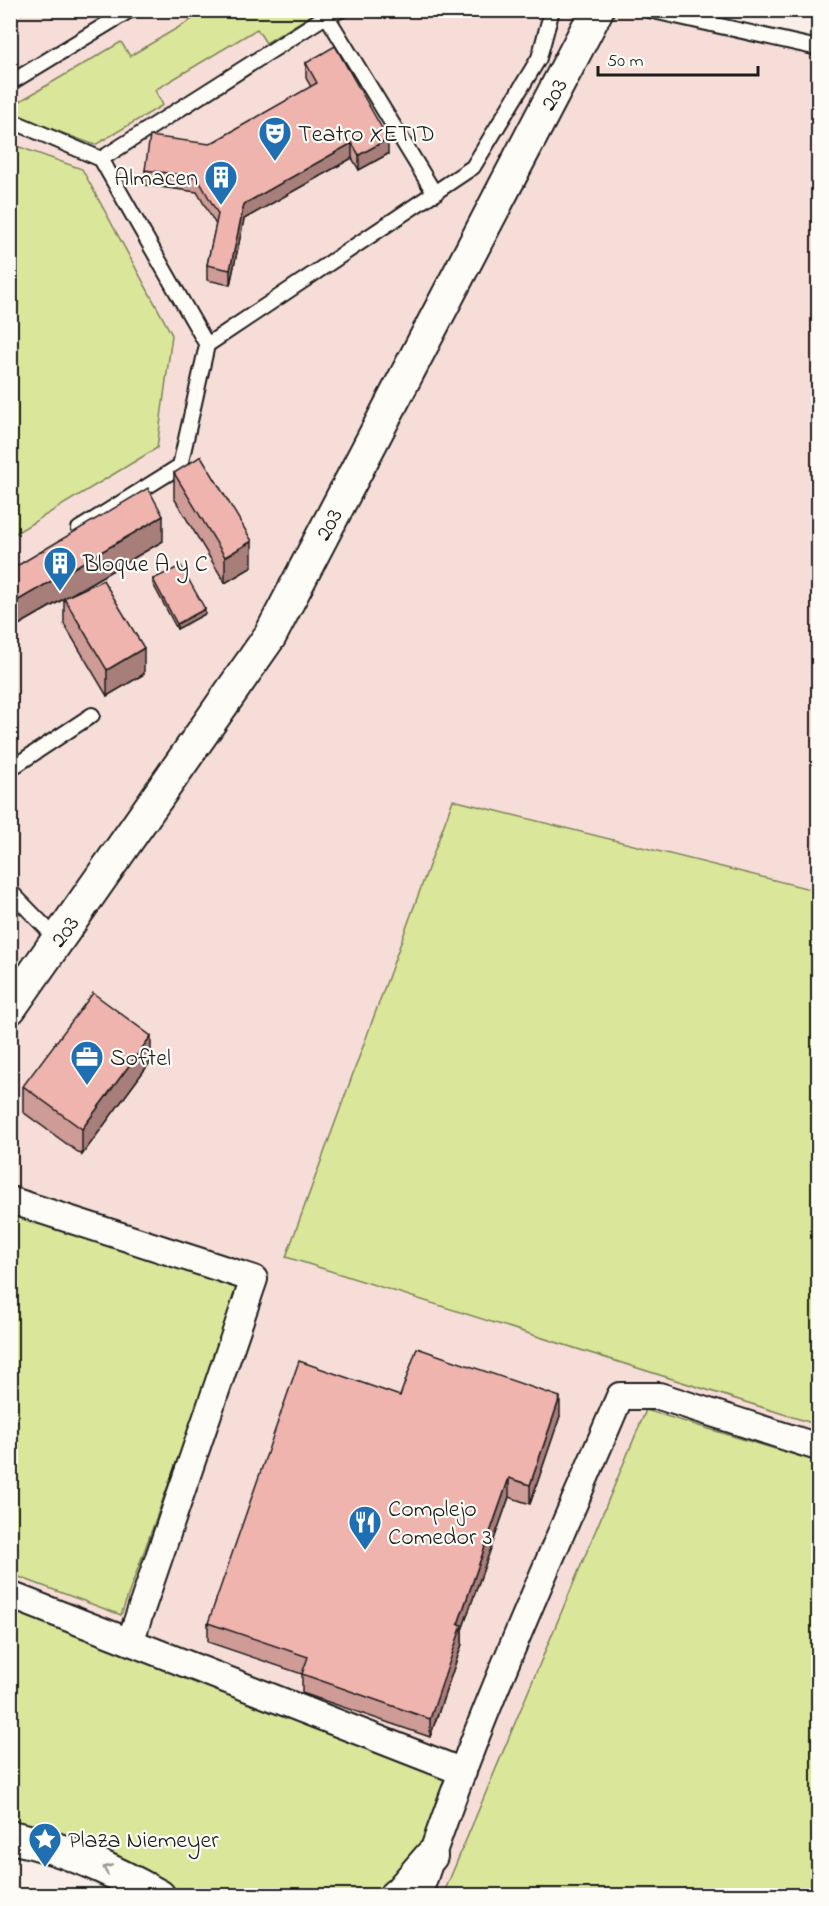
<svg xmlns="http://www.w3.org/2000/svg" width="829" height="1906" font-family="'Indie Flower',sans-serif">
<rect width="100%" height="100%" fill="#faeee8"/>
<filter id="ink" filterUnits="userSpaceOnUse"><feTurbulence type="fractalNoise" baseFrequency=".0167" numOctaves="2"/><feDisplacementMap in="SourceGraphic" scale="12" xChannelSelector="R" yChannelSelector="G"/><feConvolveMatrix kernelMatrix="1 2 1 2 8 2 1 2 1" color-interpolation-filters="sRGB"/></filter>
<g filter="url(#ink)">
<path fill="#f7ddd7" d="M624 10 818 54V1895H138L11 1847V11Z"/>
<path fill="#dae699" stroke="#7b815a" stroke-width="1.5" d="M310 10 312 15 266 43 257 29 155 90 163 105 95 145 11 114 10 107 121 42 130 56 206 11Z
M11 144 82 169 172 335 157 448 11 536Z
M453 800 818 891V1425L286 1257Z
M10 1209 240 1287 121 1615 11 1574Z
M646 1410 818 1462V1895H443Z
M10 1609 444 1778C440 1798 438 1823 428 1841 418 1858 394 1883 378 1895L179 1896 173 1891 11 1829Z"/>
<g fill="none" stroke-linecap="round" stroke-linejoin="round">
<defs>
<path id="service" d="M323 10 435 194
M649 10 818 48
M10 83 130 10
M10 120 101 159 207 345 180 466 79 529
M101 159 326 16 341 10
M207 345 473 167 539 58 552 10
M10 769 92 715
M10 891 58 940"/>
<path id="minor" d="M10 1200 254 1279 130 1642
M10 1595 463 1772
M418 1896C474 1725 550 1561 620 1396H659L818 1447"/>
<path id="tertiary" d="M10 1008 270 636 597 10
M10 1837C63 1847 112 1870 159 1896
M395 1896 400 1892 431 1856"/>
</defs>
<use href="#service" stroke="#1c1c1c" stroke-width="18"/>
<use href="#minor" stroke="#1c1c1c" stroke-width="30"/>
<use href="#tertiary" stroke="#1c1c1c" stroke-width="36"/>
<use href="#service" stroke="#fdfcf7" stroke-width="14"/>
<use href="#minor" stroke="#fdfcf7" stroke-width="26"/>
<use href="#tertiary" stroke="#fdfcf7" stroke-width="32"/>
</g>
<path fill="#ce9b96" stroke="#1c1c1c" stroke-width="1.5" d="M306 63 388 154 359 170 352 158 244 219 230 285 207 280V265L216 225 197 192 145 185V170L210 144 311 87 306 78Z
M174 473 252 567 225 583 174 498Z
M163 541 72 594 144 674 107 696 64 624V599L10 630V570Z
M153 579 205 614 177 629 153 584Z
M151 1061 82 1155 23 1112V1086Z
M400 1396 560 1416 530 1504 509 1497 462 1630V1644L430 1737 302 1693V1674L208 1642V1623Z"/>
<path fill="#a77e7a" stroke="#1c1c1c" stroke-width="1.5" d="M388 139V154L359 170V155Z
M352 143V158L244 219 230 285V270L244 204Z
M163 516V541L10 630V605Z
M252 541V567L225 583V557Z
M205 609V614L177 629V624Z
M144 648V674L107 696V670Z
M151 1036V1061L82 1155V1129Z
M560 1397V1416L530 1504V1485Z
M509 1478V1497L462 1630V1644L430 1737V1719L458 1624Z"/>
<path fill="#efb4ae" stroke="#1c1c1c" stroke-width="1.5" d="M335 46 388 139 359 155 352 143 244 204 230 270 207 265 218 214 197 177 145 170 150 136 210 144 317 83 306 63Z
M201 456 252 541 225 557 174 473Z
M148 488 163 516 10 605V570Z
M181 566 205 609 177 624 153 579Z
M103 580 144 648 107 670 64 598Z
M93 993 151 1036 82 1129 23 1086Z
M417 1348 560 1397 530 1485 509 1478 458 1624 462 1625 430 1719 302 1674 308 1657 208 1623 299 1361 400 1396Z"/>
<defs><path id="oneway-chevron" d="M-2-3.5L2.5 0L-2 3.5" fill="none" stroke-width="1.6" stroke-linecap="round" stroke-linejoin="round" transform="scale(1.5)"/></defs>
<use stroke="#989794" href="#oneway-chevron" transform="translate(107 1869) rotate(-157)"/>
</g>
<defs>
<symbol id="theatre-pin" viewBox="-11 -11 22 30"><path d="M0 17L-7.5 6A9.5 9.5 0 1 1 7.5 6Z" fill="#1f6fb2" stroke="#fdfcf7"/><path d="M-5-5.5Q0-4 5-5.5V0Q5 5 0 6Q-5 5-5 0ZM-3.3-2.5H-1v1.5H-3.3ZM1-2.5H3.3v1.5H1ZM-2.8 1Q0 5.5 2.8 1Z" fill="#fff"/></symbol>
<symbol id="building-pin" viewBox="-11 -11 22 30"><path d="M0 17L-7.5 6A9.5 9.5 0 1 1 7.5 6Z" fill="#1f6fb2" stroke="#fdfcf7"/><path d="M-4-6H4V6H1V3H-1V6H-4ZM-2.5-4.3h1.7v1.8h-1.7ZM.8-4.3h1.7v1.8H.8ZM-2.5-1h1.7V.8h-1.7ZM.8-1h1.7V.8H.8Z" fill="#fff"/></symbol>
<symbol id="office-pin" viewBox="-11 -11 22 30"><path d="M0 17L-7.5 6A9.5 9.5 0 1 1 7.5 6Z" fill="#1f6fb2" stroke="#fdfcf7"/><path d="M-6-3h4V-5.5h4V-3h4V5H-6ZM-1-4.5V-3h2v-1.5ZM-6 0V1H6V0Z" fill="#fff"/></symbol>
<symbol id="restaurant-pin" viewBox="-11 -11 22 30"><path d="M0 17L-7.5 6A9.5 9.5 0 1 1 7.5 6Z" fill="#1f6fb2" stroke="#fdfcf7"/><path d="M-5-6h1v4h1v-4h1v4h1v-4h1v5L-1.5 .5V6h-2V.5L-5-1ZM5-6V6H3V1.5H1.5Q1.5-4 5-6Z" fill="#fff"/></symbol>
<symbol id="sight-pin" viewBox="-11 -11 22 30"><path d="M0 17L-7.5 6A9.5 9.5 0 1 1 7.5 6Z" fill="#1f6fb2" stroke="#fdfcf7"/><path d="M0-6L1.8-2.2L6-1.7L2.9 1.2L3.7 5.4L0 3.3L-3.7 5.4L-2.9 1.2L-6-1.7L-1.8-2.2Z" fill="#fff"/></symbol>
</defs>
<g fill-rule="evenodd">
<use href="#theatre-pin" x="256" y="114" width="38" height="52"/>
<use href="#building-pin" x="202" y="158" width="38" height="52"/>
<use href="#building-pin" x="41" y="544" width="38" height="52"/>
<use href="#office-pin" x="68" y="1038" width="38" height="52"/>
<use href="#restaurant-pin" x="346" y="1503" width="38" height="52"/>
<use href="#sight-pin" x="26" y="1820" width="38" height="52"/>
</g>
<g text-anchor="middle" stroke-width="4.5" stroke-linejoin="round" paint-order="stroke">
<g font-size="24" fill="#1c1c1c" stroke="#fdfcf7">
<text transform="translate(553 94) rotate(-62)" y="8">203</text>
<text transform="translate(328 524) rotate(-62)" y="8">203</text>
<text transform="translate(64 931) rotate(-55)" y="8">203</text>
</g>
<g font-size="24" fill="#1c1c1c" stroke="#fdfcf7" text-anchor="start">
<text x="298" y="141">Teatro XETID</text>
<text x="198" y="185" text-anchor="end">Almacen</text>
<text x="83" y="571">Bloque A y C</text>
<text x="110" y="1065">Softel</text>
<text x="388" y="1516">Complejo<tspan x="388" dy="28">Comedor 3</tspan></text>
<text x="68" y="1847">Plaza Niemeyer</text>
</g>
</g>
<rect width="829" height="1906" fill="none" stroke="#fdfcf7" stroke-width="36"/>
<rect x="18" y="18" width="793" height="1870" fill="none" stroke="#1c1c1c" stroke-width="2" filter="url(#ink)"/>
<path d="M598 66v9h160v-9" fill="none" stroke="#1c1c1c" stroke-width="3"/>
<text x="607" y="66" font-size="18" fill="#1c1c1c" stroke="#fdfcf7" stroke-width="4.5" paint-order="stroke">50 m</text>
</svg>
